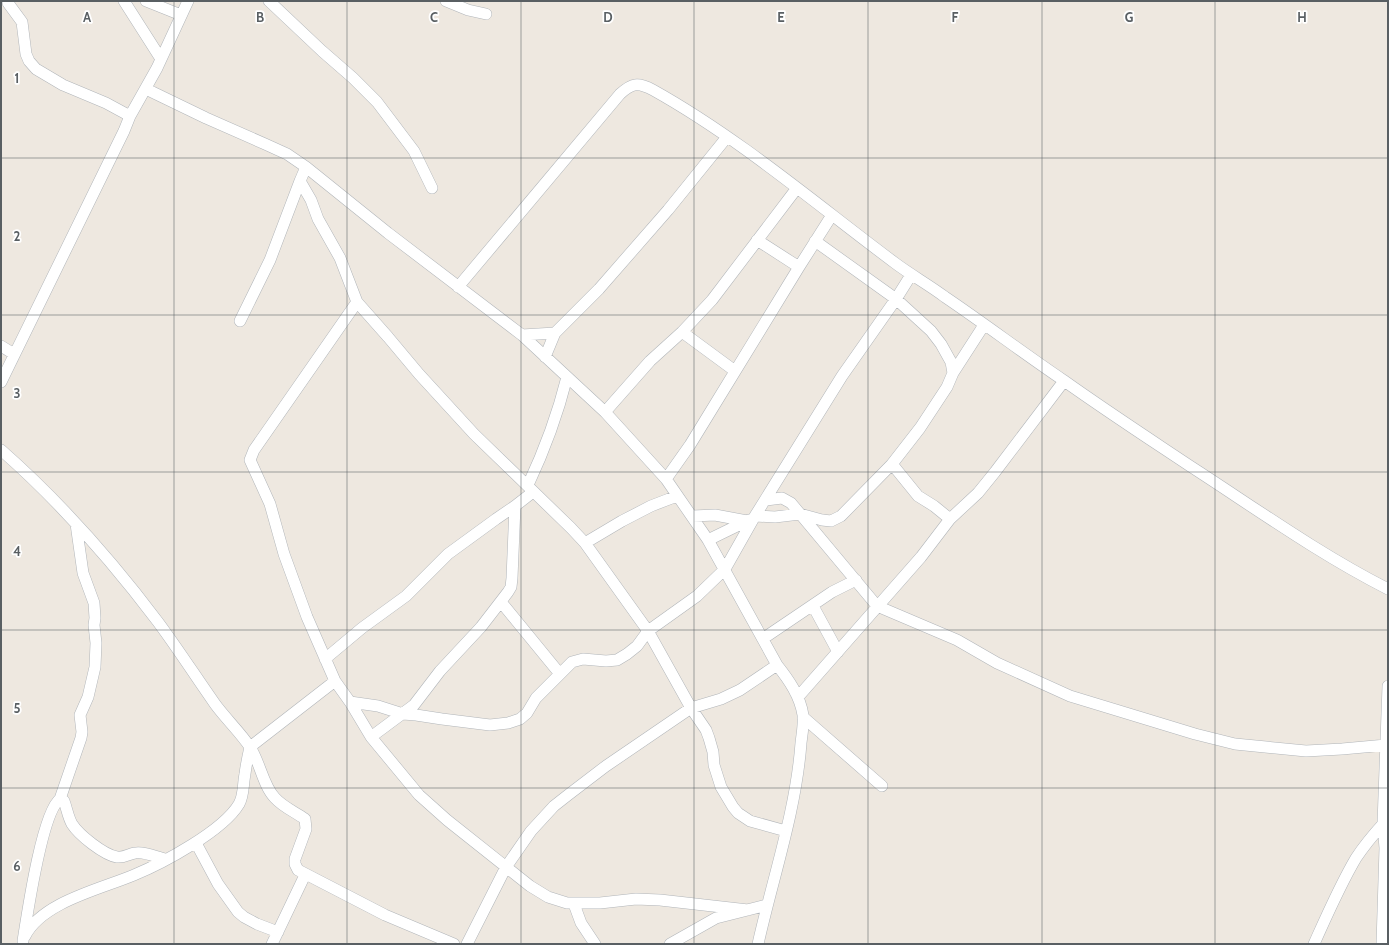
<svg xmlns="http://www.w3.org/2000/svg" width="1389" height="945" font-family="Cabin,sans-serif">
<rect width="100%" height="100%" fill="#eee8e0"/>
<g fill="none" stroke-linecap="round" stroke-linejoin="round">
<defs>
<path id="minor" d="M8 1V3L22 22 26 54 29 61 36 69 63 85 106 103 130 116
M124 1 161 59
M146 1 181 15
M269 1 322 51 353 78 377 102 414 151 432 188
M446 1 468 10 486 14
M146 89 206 118 265 144 287 154 306 167 388 233 522 335 605 412 666 479 708 540 777 665C789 680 800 696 803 715 804 724 802 734 801 743 796 811 773 877 758 944
M306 167 300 181 311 200 318 219 340 258 357 302 388 337 419 374 474 434 571 528 585 543 648 631 691 708 706 730 709 738 713 752 714 765 721 787 733 807 738 813 750 821 786 831
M757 240 799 267
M815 241 896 299 931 331 941 344 951 362 953 373 947 387 920 428 892 464
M458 287 620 94C632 83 638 82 653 90 739 138 816 204 895 263 911 275 929 285 945 297 985 324 1023 353 1063 380 1105 410 1148 438 1190 466 1255 508 1319 554 1388 589
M357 302 254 450 250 460 270 504 284 554 307 617 335 681 350 702 371 737 419 795 447 820 530 886 548 897 567 903H600L636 899 660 900 748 910
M240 321 270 260 300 181
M682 332 735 371
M522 335 555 333
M1 346 14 354
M545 357 555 333 599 289 668 210 727 137
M953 373 984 325
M1 382 124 131 130 116 157 68 188 1
M605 412 650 361 682 332 712 300 797 188
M1 450C59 501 112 561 158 622 178 649 196 677 215 704 226 719 240 732 250 747 260 762 263 786 275 798 283 807 295 812 305 819L306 829 295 859V864L298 870 385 915 454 944
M666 479 690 445 799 267 832 215
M528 485C545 449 557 417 567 377
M766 500 782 498 791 503 877 606 957 640 997 663 1070 696 1195 734 1235 744 1306 751 1342 749 1386 745
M693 516 715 515 747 521
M755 516 775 517 800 514 822 520 831 521 841 516 892 464 918 496 934 506 950 519
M708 540 749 520
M585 543 622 521 651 506 677 496
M501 602 560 674
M813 606 838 652
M764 638 832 592 856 580
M325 659 362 628 406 596 448 554 496 519 515 506 533 492
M798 697 921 557 950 519 978 493 995 472 1064 381
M350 702 378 706 403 714 416 715 442 719 490 725 508 723 520 719 527 713 536 698 572 662 583 659 606 661 617 660 627 654 637 646 648 631 697 596 725 569 755 516 842 376 896 299 911 275
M803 717 882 786
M371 737 414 705 440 671 481 627 508 592 511 587 512 578 515 506
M60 799 64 801C67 809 68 817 72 824 79 835 104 855 117 857 124 858 129 854 135 853 144 851 156 857 165 859
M196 843 218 884 238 912 244 917 257 924 278 932
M574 904 581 923 595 944
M25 936C42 902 101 889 134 875 163 863 223 831 239 804 244 796 243 783 245 774 246 765 248 756 250 747L335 681
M23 941C27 916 42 812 60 799L81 738 82 732 80 715 88 697 95 667 96 643 94 625 95 618 94 603 83 573 76 524
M272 944 305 875
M467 944 506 867 531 831 554 806 568 795 606 766 691 708 721 699 740 690 777 665
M670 944 716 918 767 905
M1314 944C1327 915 1340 885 1356 858 1364 846 1373 835 1383 824
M1382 944 1385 848 1383 824 1388 686"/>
</defs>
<use href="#minor" stroke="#b1b5b9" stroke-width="12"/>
<use href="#minor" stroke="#fff" stroke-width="11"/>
</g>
<path fill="none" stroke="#595f63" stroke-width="1" stroke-opacity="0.55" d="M174 1V944M347 1V944M521 1V944M694 1V944M868 1V944M1042 1V944M1215 1V944M1 158H1388M1 315H1388M1 472H1388M1 630H1388M1 788H1388"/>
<g font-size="13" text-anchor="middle" font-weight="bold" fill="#595f63" stroke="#fff" stroke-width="3.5" stroke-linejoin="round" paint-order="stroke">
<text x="87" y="22">A</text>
<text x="260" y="22">B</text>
<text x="434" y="22">C</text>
<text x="608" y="22">D</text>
<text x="781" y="22">E</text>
<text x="955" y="22">F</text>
<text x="1129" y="22">G</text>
<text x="1302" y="22">H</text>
<text x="17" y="83">1</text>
<text x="17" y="241">2</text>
<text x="17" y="398">3</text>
<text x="17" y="556">4</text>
<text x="17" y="713">5</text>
<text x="17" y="871">6</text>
</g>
<rect width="1389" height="945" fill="none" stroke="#595f63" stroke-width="4"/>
</svg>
